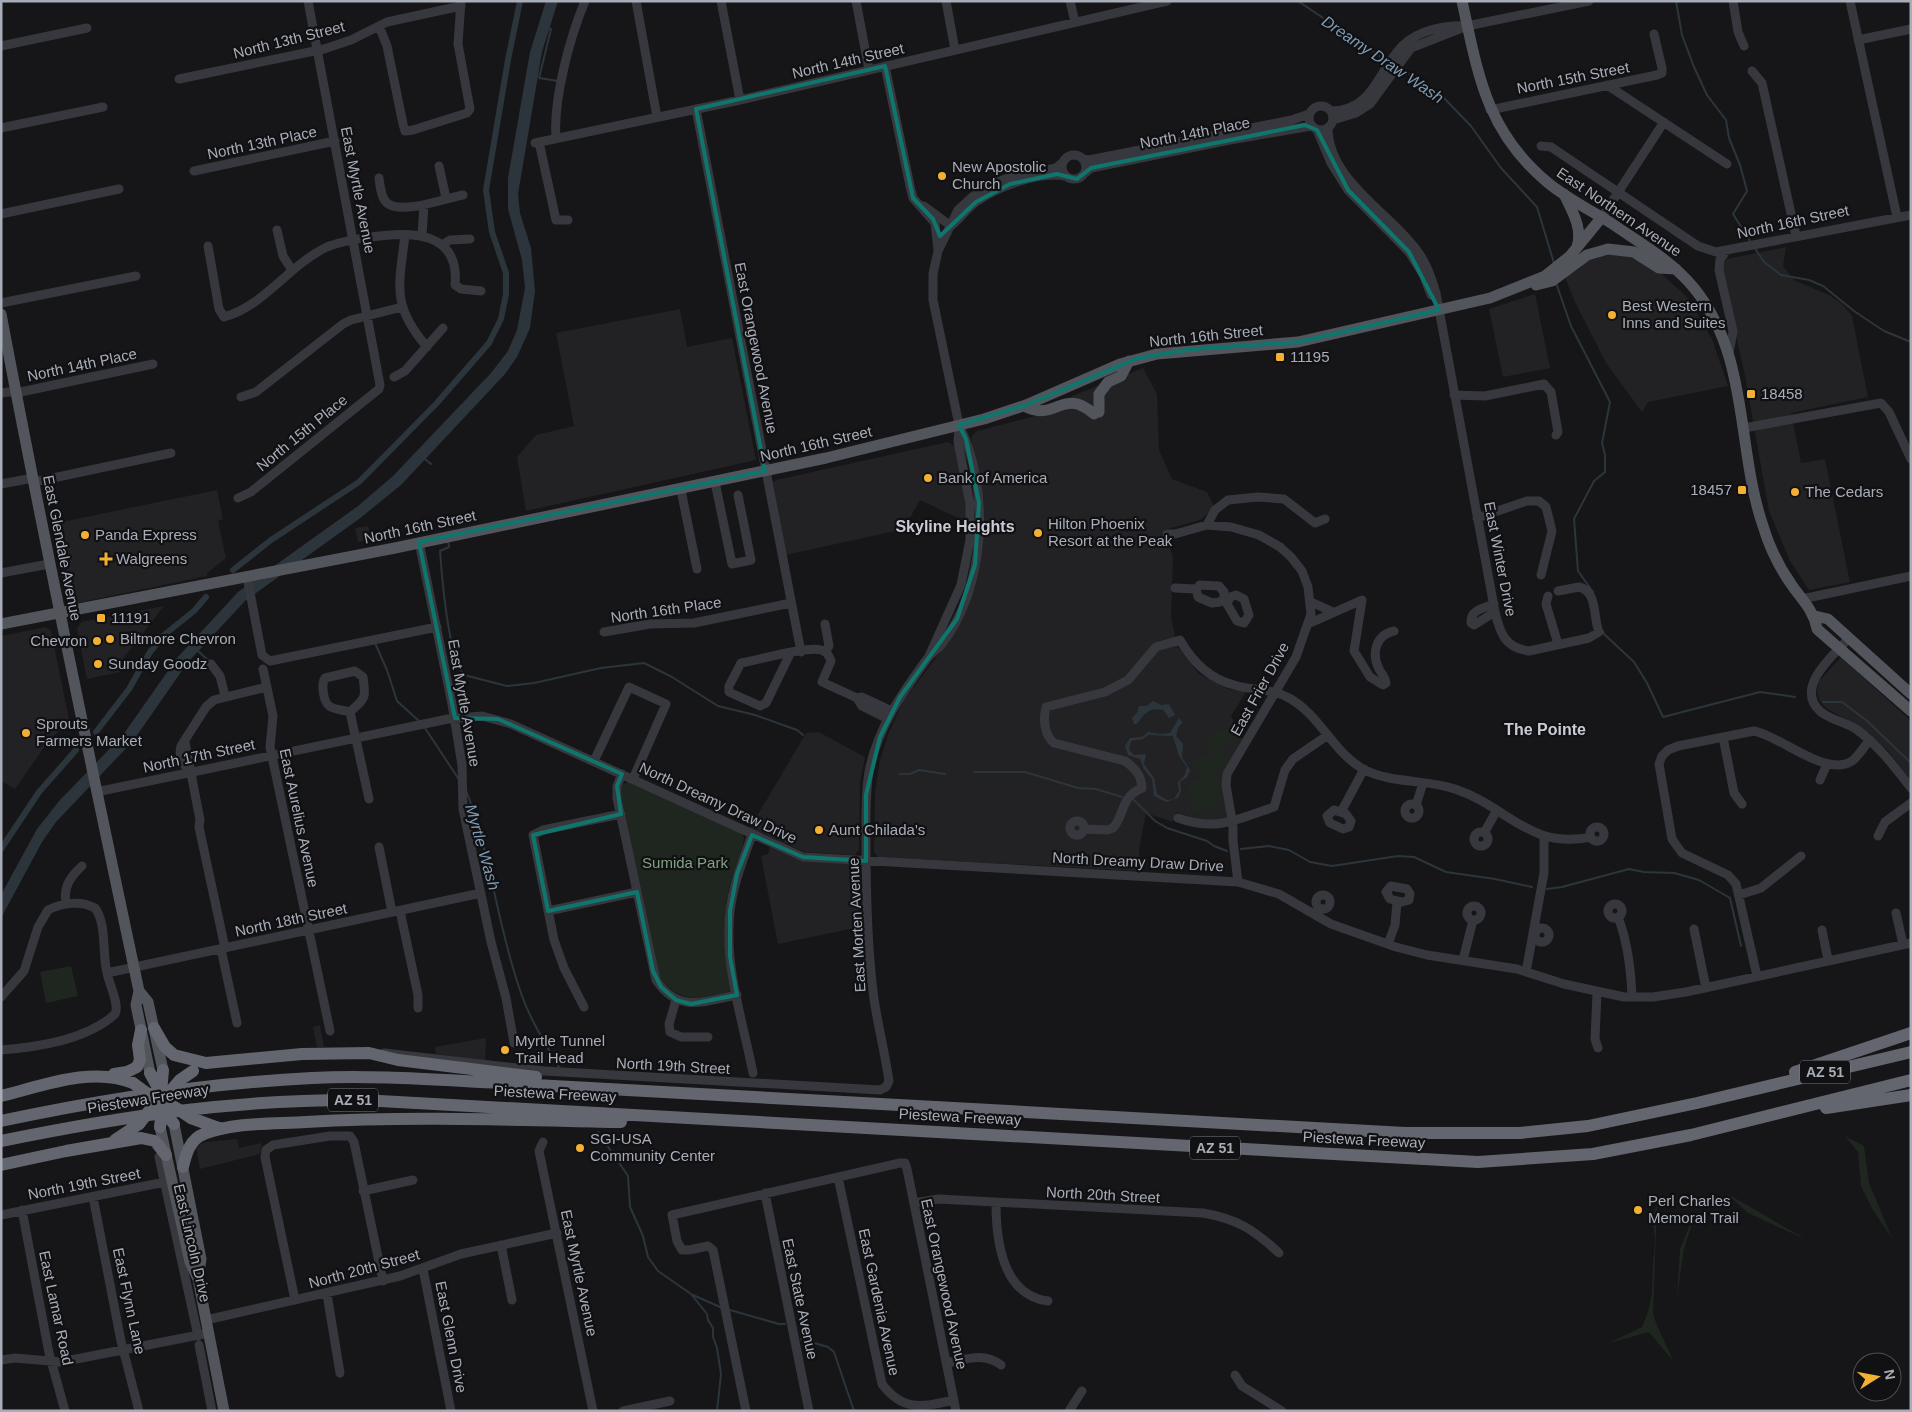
<svg xmlns="http://www.w3.org/2000/svg" width="1912" height="1412" font-family="Helvetica,sans-serif">
<rect width="100%" height="100%" fill="#161618"/>
<path fill="#222225" d="M1786 247 1783 266 1794 280 1829 295 1841 303 1852 316 1868 397 1791 413 1801 463 1825 459 1850 582 1809 590 1790 561 1769 511 1745 376 1721 269 1727 259Z
M1621 252 1651 264 1689 299 1712 339 1728 386 1648 402 1642 412 1606 363 1575 302 1564 275 1583 260Z
M1535 294 1550 368 1503 377 1489 309Z
M680 309 687 347 732 338 756 460 526 511 517 457 536 435 574 426 556 333Z
M1143 368 1157 394 1159 450 1172 479 1207 492 1215 508 1200 520 1164 530 1173 557 1171 617 1177 646 1199 674 1228 689 1246 692 1231 716 1242 739 1233 756 1226 818 1223 820 1204 821 1176 812 1173 822 1146 813 1139 849 1140 871 878 857 874 852 875 792 880 760 889 732 904 700 944 647 980 551 971 437 977 431 1044 414 1068 405 1072 396Z
M948 442 956 447 963 472 968 523 920 500 904 529 786 555 773 482 776 480Z
M217 490 223 519 218 521 226 558 207 573V576L77 603 67 600 52 524Z
M368 526 371 539 358 542 355 528Z
M164 606 123 659 127 662 120 672 87 679 77 629 81 622Z
M46 627 51 631 69 719 45 746 15 789 1 781V636Z
M1841 657 1911 721V780L1889 752 1870 734 1826 708 1819 700 1817 691 1819 681Z
M819 732 865 757 860 783 859 850 855 855 805 852 750 828 806 733Z
M770 847 802 861 856 864 859 870 860 927 778 944 761 856 768 854Z
M320 1025 324 1047H317L313 1027Z
M486 1038 485 1061 436 1054 435 1047Z
M237 1139 239 1148 262 1143 260 1154 200 1169 196 1148 200 1145 205 1142Z"/>
<path fill="#1e261f" d="M1233 724 1240 738 1222 747 1229 762 1215 770 1223 784 1217 787 1224 801 1196 816 1188 802 1193 799 1187 787 1188 784 1200 777 1192 762 1211 753 1204 739Z
M628 782 741 833 744 837C744 848 731 878 728 893 722 926 726 957 730 990L728 992C698 998 682 1005 660 978L622 799V785Z
M71 966 78 996 46 1003 40 972Z
M1845 1136 1864 1146 1869 1183 1892 1238 1874 1212 1861 1186 1858 1152Z
M1726 1193 1807 1240 1748 1213Z
M1657 1205 1653 1313C1655 1325 1668 1346 1673 1361L1649 1332 1609 1343 1642 1327C1653 1302 1652 1293 1653 1266 1653 1258 1655 1250 1655 1242 1655 1225 1649 1222 1657 1205Z
M1697 1208 1684 1249 1677 1297 1680 1249Z"/>
<path fill="#2c353c" fill-rule="evenodd" d="M546 1H558L542 52 518 194 520 213 531 248 535 291 530 328 517 357 505 374 401 485 359 519 245 601 188 662 133 741 56 822 42 842 1 918V895L37 829 60 800 123 735 177 658 238 592 358 506 393 476 491 373 508 351 517 330 525 288 522 260 508 209V178L530 52Z
M1153 701 1161 705 1169 704 1175 715 1169 718 1163 710C1149 707 1144 714 1137 724H1134L1132 718 1137 713 1139 706H1147Z
M1179 718 1183 723 1179 726 1176 736 1183 744 1182 757 1190 770 1187 777 1180 782 1181 791 1178 798 1166 802 1154 796 1152 779 1144 769 1140 759 1128 755 1125 746 1130 738 1142 737 1148 732 1160 734 1170 733ZM1148 735 1173 736 1179 756 1187 767 1185 775 1178 782 1179 791 1174 799 1167 800 1157 794 1154 778 1144 764 1146 754 1134 755 1129 750 1131 741 1143 739Z"/>
<g fill="none" stroke-linecap="round" stroke-linejoin="round">
<path stroke="#2c353c" stroke-width="2" d="M1298 1 1387 61
M1676 1 1682 35 1694 67 1707 95 1726 120 1729 138 1740 165 1747 191 1733 214 1750 241
M548 28 551 29 539 78 558 81
M1400 68 1443 97 1471 126 1501 168 1537 207 1554 263
M1754 247 1764 262 1781 275 1809 280 1823 286 1854 311 1884 331 1911 342
M1556 283 1571 326 1610 402 1602 443 1605 455V472L1594 481 1574 519 1578 571 1593 592
M425 459 431 464
M448 541 449 547 440 551C442 578 448 656 464 675L507 686 534 683 601 668 644 663 672 677 718 706 755 715 797 730 803 735
M1603 631 1604 634 1634 662 1647 683 1663 717 1760 692 1795 697
M375 643 387 670 397 701 419 721
M197 650 210 662
M1823 702H1842L1866 720 1911 763
M425 728 458 778
M974 772H1025L1078 788 1096 789 1122 797
M900 774H910L919 770 945 774
M466 790C491 855 497 925 520 990 529 1018 545 1043 560 1069
M1134 800 1155 821 1167 828 1207 841 1214 846 1227 851
M1241 849 1269 846 1289 850 1310 862 1332 866 1398 856 1414 857 1446 872 1495 879 1532 887
M1547 889 1562 887 1629 869 1644 872 1674 873 1699 880 1730 898 1741 946
M598 1132 628 1176 630 1207 643 1236 648 1257 658 1271 691 1294 707 1314 708 1320 713 1328V1337L717 1348 721 1374 717 1411
M693 1295 720 1307
M730 1310 779 1324H785
M801 1339 828 1347 834 1352 854 1411"/>
<path stroke="#2c353c" stroke-width="6" d="M233 570 271 540 359 482 436 404 489 343 501 319 506 294V273L492 232 486 190 508 60 520 1
M96 732 129 689 150 652 164 635 194 611 206 597
M1 849 39 792 76 750"/>
<path stroke="#37383d" stroke-width="9" d="M636 1 657 117
M721 1 740 100
M856 1 869 70
M946 1 955 50
M1070 1 1075 22
M1733 1 1738 32 1744 46
M1850 1 1897 217
M379 26 387 46 403 124 405 131 413 130 467 113 470 109 458 44 461 1
M1858 40 1911 29
M1 46 87 28
M885 66 910 186 913 198 935 223 938 250
M1752 71 1762 83 1796 236
M179 79 324 49 351 40 387 22 461 6
M1607 85 1727 164
M1309 118a12 12 0 1 1 24 0a12 12 0 1 1-24 0Z
M696 109 801 652
M1490 110 1657 75 1662 73V68L1654 34
M1331 111C1373 111 1378 71 1402 46 1418 30 1445 25 1467 26L1589 1
M1333 120 1356 113 1370 104 1411 48 1467 26
M1 128 103 107
M1328 128C1328 179 1388 212 1415 248 1426 261 1431 277 1436 293L1495 612C1500 633 1505 648 1529 651L1589 638 1599 632C1593 619 1598 591 1579 587L1558 591
M1317 130 1331 163 1348 190 1409 252 1423 274 1431 295
M556 138C553 99 570 37 585 1
M539 142 556 220H568
M535 143 740 100 1167 1
M1541 146 1551 147 1698 246 1716 252 1911 215
M1062 167a12 12 0 1 1 24 0a12 12 0 1 1-24 0Z
M1083 159 1089 160 1292 120 1309 114
M439 166 446 198
M194 171 335 141
M1085 173 1091 168 1230 140 1311 126
M379 178C380 186 381 198 387 203 402 215 446 198 463 195
M924 206 951 226
M1 214 119 189
M1602 217 1664 122
M953 224C961 217 968 208 976 202 996 187 1040 171 1065 176
M277 230 283 256 292 270
M405 235C399 286 391 305 427 347
M422 235 424 205
M442 245 450 240 470 239
M208 246 219 309 224 317C263 307 290 264 327 247 341 241 357 239 371 237 411 231 460 231 455 285L461 289 481 291
M1726 251 1720 260 1719 270 1733 331 1729 353
M1 303 136 276
M394 377 405 371 443 328
M1 393 16 391
M16 393 153 364
M1454 395 1485 396 1544 384 1551 392 1558 432 1556 435
M241 397 256 392 343 324 351 320 402 307
M1744 428 1881 403 1889 412 1911 459
M34 482 171 453
M715 482 732 564 751 560 738 495
M1 484 33 478
M681 490 697 569
M238 498 251 492 379 389 380 385 308 1
M1477 518 1527 501H1539L1546 507 1552 531 1541 575
M1207 525 1215 510 1228 500 1258 497 1284 499 1315 523 1325 519
M1167 534H1175L1207 525 1231 527 1259 535 1280 547 1291 557 1302 571 1308 587 1311 614 1296 657 1227 774 1226 785 1233 826V841L1238 882
M419 542 452 704 462 765 463 809 491 942 506 998 514 1043
M1 573 49 564
M247 577 262 655 270 661 437 627
M1175 588 1196 589 1200 585 1219 586 1224 592V598L1220 602 1212 603 1198 597 1196 589
M1236 595 1244 599 1249 615 1244 623 1237 621 1227 604 1230 597Z
M1548 596 1546 604 1558 644
M1802 599 1911 576
M1311 602 1333 612
M1494 604C1483 608 1470 610 1471 623L1474 625 1495 612
M825 624 829 646 825 652
M1308 624 1362 600 1354 651 1370 677 1383 685 1386 683C1385 677 1382 674 1379 669 1371 653 1376 635 1394 631
M604 632 650 624 694 623 791 603
M1848 639C1833 656 1793 688 1821 712 1831 720 1845 722 1856 729 1878 745 1894 766 1911 788
M790 654 766 703 760 706 729 692V686L741 663C758 660 807 646 821 650 827 651 829 656 831 661L822 682 857 698 862 697 892 711
M929 656 961 585 970 540V504L958 442 959 426
M211 664 220 676 225 696
M263 669 273 716 270 747 330 1031
M355 671 363 677C366 699 366 697 350 712 344 710 336 710 331 707 323 704 321 684 325 678Z
M857 698 862 706 888 719
M350 712 369 799
M1723 737 1734 793 1742 804
M185 742 200 820 199 827 225 948
M594 761 629 687 666 704 633 779
M190 772C183 765 178 757 181 746L206 707 214 700 267 687
M622 774 617 786V798L656 980C679 1014 704 1001 737 995
M1820 780 1827 764
M96 792 448 719 482 716 511 724 803 857 1238 882 1279 894 1331 924 1396 947 1427 955 1517 969 1564 984 1624 997H1653L1686 992 1911 943
M1405 811a7 7 0 1 1 14 0a7 7 0 1 1-14 0Z
M1416 805 1423 783
M1334 810 1346 814 1351 821 1349 827 1343 829 1330 823 1327 816Z
M1341 812 1364 769
M1178 818C1218 832 1237 819 1274 807L1285 770 1293 759 1328 735
M1070 828a7 7 0 1 1 14 0a7 7 0 1 1-14 0Z
M1590 834a7 7 0 1 1 14 0a7 7 0 1 1-14 0Z
M1084 829 1107 830 1113 828C1125 815 1120 797 1142 788 1141 775 1136 769 1125 761L1054 743C1044 735 1043 719 1046 707L1105 692 1128 680 1156 647 1180 640C1192 661 1210 679 1234 685 1253 691 1271 688 1289 698 1320 715 1333 752 1363 769 1391 784 1426 779 1455 789 1507 806 1529 850 1591 837
M1474 839a7 7 0 1 1 14 0a7 7 0 1 1-14 0Z
M1484 833 1497 810
M752 835C741 865 729 895 729 928 727 974 744 1027 753 1073
M1878 836 1885 822 1911 803
M379 847 392 912
M1391 886 1407 889 1410 894 1409 900 1402 902 1390 899 1386 892Z
M1739 895 1761 888 1801 856
M1316 902a7 7 0 1 1 14 0a7 7 0 1 1-14 0Z
M66 904C63 887 70 877 82 866
M1608 911a7 7 0 1 1 14 0a7 7 0 1 1-14 0Z
M1467 913a7 7 0 1 1 14 0a7 7 0 1 1-14 0Z
M400 911 418 995V1008
M548 911 637 892
M1896 913 1903 944
M1618 917C1628 943 1631 969 1632 997
M1535 935a7 7 0 1 1 14 0a7 7 0 1 1-14 0Z
M1694 929 1706 988
M1822 930 1828 960
M1388 944 1395 925 1397 902
M221 949 237 1023
M1463 960 1473 920
M1526 972 1544 873V837
M107 973 481 893
M1757 976 1736 884 1728 875 1682 853 1672 839 1659 764 1662 756 1668 750 1678 746 1754 731C1781 736 1826 778 1852 761 1859 756 1864 746 1870 740
M1597 993 1595 1039 1598 1048
M1 997 24 971 38 927 48 910C62 903 80 900 95 908 107 924 102 953 107 973 109 984 120 1005 115 1014 87 1040 38 1047 1 1050
M676 1000 669 1024 670 1032 681 1037H708
M584 1007 564 968 554 940 533 835 543 830 621 814
M384 1053 544 1071 880 1090 886 1087 889 1081C885 1053 878 1026 874 999 867 947 866 895 866 844 866 820 865 795 869 772 877 729 902 693 927 659 931 653 937 650 941 645 986 589 991 489 959 425L933 300V274L938 251 958 210 972 197 992 184 1008 178 1056 168 1062 163
M543 1142 539 1151 593 1411
M159 1157 198 1336
M838 1177 882 1384C903 1412 922 1407 954 1400
M363 1191 413 1180
M765 1193 809 1411
M93 1197 121 1341 139 1411
M914 1203 939 1199 1203 1213C1238 1219 1254 1230 1279 1253
M996 1203C996 1239 1002 1295 1048 1301
M22 1210 49 1353 65 1411
M1 1215 170 1181
M501 1245 512 1300
M423 1269 451 1411
M327 1294 340 1373
M295 1300 265 1157 266 1150 273 1145 330 1136H350L354 1142 383 1281
M206 1320 400 1276 461 1254 557 1233
M199 1345 212 1411
M1 1360 15 1358 61 1362 209 1333
M947 1363C967 1359 984 1352 1001 1365
M1235 1375 1242 1386 1282 1411
M623 1411 670 1401
M746 1411 713 1250 708 1246 689 1250H682L677 1241 672 1215 900 1163H905L907 1169 956 1411
M1069 1411 1082 1391"/>
<path stroke="#53555c" stroke-width="11" d="M1462 1C1478 74 1486 131 1547 182 1566 198 1590 210 1611 223 1640 243 1671 260 1694 288 1750 357 1736 447 1763 526 1769 546 1779 567 1791 584 1801 599 1814 610 1817 629L1911 711
M1564 194C1572 211 1583 228 1577 247
M1536 285 1552 281 1587 255 1608 249 1634 252 1659 268 1676 269
M1 314C44 541 91 766 139 991L148 1002 163 1070
M1024 406C1055 423 1063 386 1094 414
M1099 412V394L1108 382 1121 376 1129 361
M1815 616 1828 619 1911 694
M1 624 395 548 826 458 984 419 1026 405 1120 364 1157 354 1298 342 1490 298 1545 276 1570 256 1602 217
M139 991 136 1005 150 1073
M174 1124 201 1259 198 1279
M160 1127 190 1262 198 1279 224 1411"/>
<path stroke="#63666e" stroke-width="12" d="M154 1028 165 1047 174 1055 206 1063 302 1054 369 1053 398 1060 536 1077
M1795 1072 1911 1033
M114 1074 127 1072 137 1067 140 1060 138 1045 141 1030
M1 1096C42 1086 92 1066 133 1083
M1826 1108 1911 1095
M191 1118 221 1129
M1 1121C104 1099 207 1083 312 1078 374 1075 438 1080 501 1083L1405 1133H1520L1588 1126 1697 1103 1911 1052
M115 1140 139 1124
M1 1141C124 1116 236 1099 362 1100L1478 1162 1593 1154 1691 1135 1911 1080
M1 1165 66 1151 141 1138 155 1141 166 1155
M183 1167C186 1154 190 1139 204 1134 235 1122 273 1124 306 1122 411 1116 516 1120 621 1122"/>
<path stroke="#63666e" stroke-width="12" d="M150 1073 161 1093
M133 1083 155 1099
M161 1093 163 1070
M168 1094 180 1080 193 1071
M170 1104 191 1118
M162 1109 174 1124
M139 1124 156 1102
M160 1127 162 1109"/>
</g>
<path fill="none" stroke="#0f766e" stroke-width="4" stroke-linejoin="round" d="M885 66 913 198 933 219 940 236 976 202 1010 184 1057 174 1077 179 1091 168 1305 125 1317 130 1348 190 1409 252 1439 310 1298 342 1194 349 1138 358 1026 405 959 425 966 439 979 503 975 565 957 619 900 697 880 737 866 795V861L803 857 752 835 737 874 730 911V957L737 995 691 1004 676 1000 661 987 653 971 637 892 548 911 533 835 621 814 617 786 622 774 498 719 455 718 419 542 765 471 696 109Z"/>
<g fill="#f2b134" stroke="#111113" stroke-width="2">
<circle cx="942" cy="176" r="5"/>
<circle cx="1612" cy="315" r="5"/>
<rect x="1275" y="352" width="10" height="10" rx="2.5"/>
<rect x="1746" y="389" width="10" height="10" rx="2.5"/>
<circle cx="928" cy="478" r="5"/>
<rect x="1737" y="485" width="10" height="10" rx="2.5"/>
<circle cx="1795" cy="492" r="5"/>
<circle cx="1038" cy="533" r="5"/>
<circle cx="85" cy="535" r="5"/>
<path d="M103.5 551.5h5v5h5v5h-5v5h-5v-5h-5v-5h5z"/>
<rect x="96" y="613" width="10" height="10" rx="2.5"/>
<circle cx="110" cy="639" r="5"/>
<circle cx="97" cy="641" r="5"/>
<circle cx="98" cy="664" r="5"/>
<circle cx="26" cy="733" r="5"/>
<circle cx="819" cy="830" r="5"/>
<circle cx="505" cy="1050" r="5"/>
<circle cx="580" cy="1148" r="5"/>
<circle cx="1638" cy="1210" r="5"/>
</g>
<g text-anchor="middle" stroke-width="4.5" stroke-linejoin="round" paint-order="stroke">
<g fill="#111113" stroke="#7b7e86" stroke-width="1">
<rect x="1800" y="1060.5" width="50" height="23" rx="4"/>
<rect x="328" y="1088.5" width="50" height="23" rx="4"/>
<rect x="1190" y="1136.5" width="50" height="23" rx="4"/>
</g>
<g font-size="14" font-weight="bold" fill="#a8adb8">
<text x="1825" y="1077">AZ 51</text>
<text x="353" y="1105">AZ 51</text>
<text x="1215" y="1153">AZ 51</text>
</g>
<g font-size="15" fill="#a8adb8" stroke="#111113">
<text transform="translate(289 40) rotate(-14)" y="5">North 13th Street</text>
<text transform="translate(848 61) rotate(-13)" y="5">North 14th Street</text>
<text transform="translate(1573 78) rotate(-11)" y="5">North 15th Street</text>
<text transform="translate(1195 133) rotate(-11)" y="5">North 14th Place</text>
<text transform="translate(262 143) rotate(-12)" y="5">North 13th Place</text>
<text transform="translate(358 190) rotate(79)" y="5">East Myrtle Avenue</text>
<text transform="translate(1619 212) rotate(34)" y="5">East Northern Avenue</text>
<text transform="translate(1793 222) rotate(-12)" y="5">North 16th Street</text>
<text transform="translate(1206 336) rotate(-6)" y="5">North 16th Street</text>
<text transform="translate(756 348) rotate(79)" y="5">East Orangewood Avenue</text>
<text transform="translate(82 365) rotate(-12)" y="5">North 14th Place</text>
<text transform="translate(302 433) rotate(-39)" y="5">North 15th Place</text>
<text transform="translate(816 444) rotate(-13)" y="5">North 16th Street</text>
<text transform="translate(420 527) rotate(-12)" y="5">North 16th Street</text>
<text transform="translate(62 548) rotate(79)" y="5">East Glendale Avenue</text>
<text transform="translate(1500 559) rotate(79)" y="5">East Winter Drive</text>
<text transform="translate(666 610) rotate(-8)" y="5">North 16th Place</text>
<text transform="translate(1260 689) rotate(-61)" y="5">East Frier Drive</text>
<text transform="translate(464 703) rotate(80)" y="5">East Myrtle Avenue</text>
<text transform="translate(199 756) rotate(-12)" y="5">North 17th Street</text>
<text transform="translate(718 803) rotate(25)" y="5">North Dreamy Draw Drive</text>
<text transform="translate(299 818) rotate(78)" y="5">East Aurelius Avenue</text>
<text transform="translate(1138 862) rotate(3)" y="5">North Dreamy Draw Drive</text>
<text transform="translate(291 920) rotate(-12)" y="5">North 18th Street</text>
<text transform="translate(857 925) rotate(-93)" y="5">East Morten Avenue</text>
<text transform="translate(673 1066) rotate(3)" y="5">North 19th Street</text>
<text transform="translate(555 1094) rotate(3)" y="5">Piestewa Freeway</text>
<text transform="translate(148 1099) rotate(-9)" y="5">Piestewa Freeway</text>
<text transform="translate(960 1117) rotate(3)" y="5">Piestewa Freeway</text>
<text transform="translate(1364 1140) rotate(3)" y="5">Piestewa Freeway</text>
<text transform="translate(84 1184) rotate(-11)" y="5">North 19th Street</text>
<text transform="translate(1103 1195) rotate(3)" y="5">North 20th Street</text>
<text transform="translate(192 1243) rotate(77)" y="5">East Lincoln Drive</text>
<text transform="translate(364 1269) rotate(-15)" y="5">North 20th Street</text>
<text transform="translate(579 1273) rotate(78)" y="5">East Myrtle Avenue</text>
<text transform="translate(944 1284) rotate(78)" y="5">East Orangewood Avenue</text>
<text transform="translate(800 1299) rotate(78)" y="5">East State Avenue</text>
<text transform="translate(129 1301) rotate(78)" y="5">East Flynn Lane</text>
<text transform="translate(879 1302) rotate(78)" y="5">East Gardenia Avenue</text>
<text transform="translate(56 1308) rotate(78)" y="5">East Lamar Road</text>
<text transform="translate(451 1337) rotate(79)" y="5">East Glenn Drive</text>
</g>
<g font-size="15" fill="#a8adb8" stroke="#111113" text-anchor="start">
<text x="952" y="172">New Apostolic<tspan x="952" dy="17">Church</tspan></text>
<text x="1622" y="311">Best Western<tspan x="1622" dy="17">Inns and Suites</tspan></text>
<text x="1290" y="362">11195</text>
<text x="1761" y="399">18458</text>
<text x="938" y="483">Bank of America</text>
<text x="1732" y="495" text-anchor="end">18457</text>
<text x="1805" y="497">The Cedars</text>
<text x="1048" y="529">Hilton Phoenix<tspan x="1048" dy="17">Resort at the Peak</tspan></text>
<text x="95" y="540">Panda Express</text>
<text x="116" y="564">Walgreens</text>
<text x="111" y="623">11191</text>
<text x="120" y="644">Biltmore Chevron</text>
<text x="87" y="646" text-anchor="end">Chevron</text>
<text x="108" y="669">Sunday Goodz</text>
<text x="36" y="729">Sprouts<tspan x="36" dy="17">Farmers Market</tspan></text>
<text x="829" y="835">Aunt Chilada's</text>
<text x="515" y="1046">Myrtle Tunnel<tspan x="515" dy="17">Trail Head</tspan></text>
<text x="590" y="1144">SGI-USA<tspan x="590" dy="17">Community Center</tspan></text>
<text x="1648" y="1206">Perl Charles<tspan x="1648" dy="17">Memoral Trail</tspan></text>
</g>
<g font-size="15" fill="#7fa381" stroke="#111113">
<text x="685" y="868">Sumida Park</text>
</g>
<g font-size="16" font-style="italic" fill="#7f9bb3" stroke="#111113">
<text transform="translate(1383 59) rotate(34)" y="6">Dreamy Draw Wash</text>
<text transform="translate(483 847) rotate(74)" y="6">Myrtle Wash</text>
</g>
<g font-size="16" font-weight="bold" fill="#c9ccd4" stroke="#111113">
<text x="955" y="532">Skyline Heights</text>
<text x="1545" y="735">The Pointe</text>
</g>
</g>
<rect width="1912" height="1412" fill="none" stroke="#a8adb8" stroke-width="5"/>
<g transform="translate(1877 1377) rotate(79)"><circle r="24" fill="#111113" stroke="#4d4f55"/>
<path d="M0-4L9 19L0 12L-9 19Z" fill="#f2b134"/>
<text y="-8" font-size="14" font-weight="bold" text-anchor="middle" fill="#a8adb8">N</text>
</g>
</svg>
